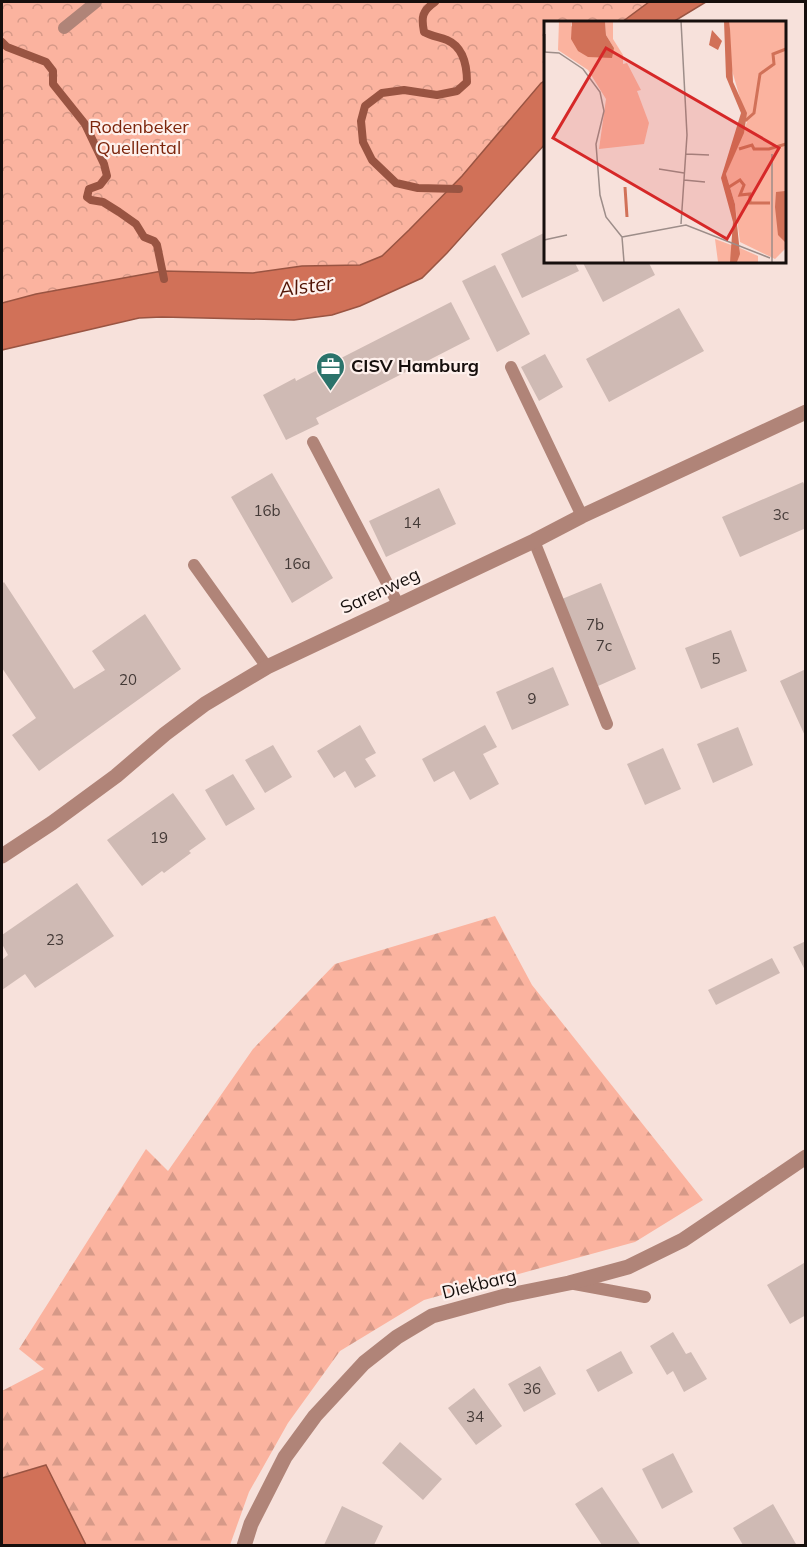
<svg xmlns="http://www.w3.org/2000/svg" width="807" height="1547" font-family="Mulish,sans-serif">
<defs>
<pattern id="forest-firs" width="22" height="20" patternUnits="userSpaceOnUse" patternTransform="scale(1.5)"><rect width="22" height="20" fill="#fbb39f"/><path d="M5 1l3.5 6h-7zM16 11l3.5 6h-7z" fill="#d69988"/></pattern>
<pattern id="park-crowns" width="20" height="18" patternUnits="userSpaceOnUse" patternTransform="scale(1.5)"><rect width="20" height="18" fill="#fbb39f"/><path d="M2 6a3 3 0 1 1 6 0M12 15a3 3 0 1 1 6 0" fill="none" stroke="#d69988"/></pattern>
</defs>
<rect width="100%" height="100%" fill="#f7e1db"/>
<path fill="url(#forest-firs)" d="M495 916 532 985 703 1200 635 1242 424 1300 340 1351 288 1423 249 1492 230 1545H86L46 1465 2 1478V1391L44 1369 19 1349 146 1149 168 1171 253 1049 335 964Z"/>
<path fill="url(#park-crowns)" d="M2 2H652L624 22H546V80L541 83 462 176 409 230 382 256 360 265 302 266 253 273 162 271 36 294 2 303Z"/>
<path fill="#d17158" stroke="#995442" stroke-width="1.5" d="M649 2H706L673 22H622Z
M546 80V143L447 253 422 278 360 306 332 315 294 320 162 317 139 318 2 350V303L36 294 162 271 253 273 302 266 360 265 382 256 409 230 462 176 541 83Z
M46 1465 86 1545H2V1478Z"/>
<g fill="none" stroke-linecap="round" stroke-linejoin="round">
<path stroke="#995442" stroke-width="8" d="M435 2C422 11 421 17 424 32 431 36 439 37 447 40 463 47 467 66 467 82L457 91 437 95 404 90 382 93 365 106 361 121 363 142 372 160 396 183 418 188 459 189
M2 42 7 47 46 62 53 71V84L85 124 104 164 107 176 100 185 89 189 87 197 91 200 103 202 119 212 136 224 144 237 154 241 157 245 164 279"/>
</g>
<path fill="#cfbab4" d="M546 232V261H574L579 271 522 298 501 254Z
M582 261H648L655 275 603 302Z
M495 265 530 334 497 352 462 281Z
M451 302 470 339 316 418 319 424 286 440 263 395 295 378 296 381Z
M679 308 704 351 609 402 586 359Z
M545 354 563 387 539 401 521 367Z
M272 473 333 578 292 603 231 497Z
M803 482 806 488V528L740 557 722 517Z
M439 488 456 524 386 557 369 521Z
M4 582 74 689 105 670 92 651 145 614 181 669 39 771 12 735 36 718 2 668V584Z
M601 583 636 669 598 686 562 599Z
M731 630 747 671 701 689 685 648Z
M553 667 569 705 512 730 496 692Z
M806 669V738L780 681Z
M360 725 376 753 365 759 376 776 355 788 345 771 334 778 317 751Z
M485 725 497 747 483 754 499 784 470 800 454 771 434 782 422 759Z
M738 727 753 765 713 783 697 744Z
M273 745 292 777 265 793 245 760Z
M663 748 681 789 645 805 627 764Z
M233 774 255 809 226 826 205 790Z
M173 793 206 839 189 851 191 853 164 873 162 871 142 886 107 840Z
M77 883 114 936 35 988 25 974 2 990V960L8 955 2 944V935Z
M806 941V972L793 947Z
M772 958 780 973 716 1005 708 990Z
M804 1263 806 1266V1315L790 1324 767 1285Z
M673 1332 686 1354 691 1352 707 1379 684 1392 673 1371 667 1375 650 1346Z
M621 1351 633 1373 598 1392 586 1370Z
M540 1366 556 1394 524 1412 508 1384Z
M474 1388 502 1426 476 1445 448 1408Z
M400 1442 442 1479 423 1500 382 1463Z
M673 1453 693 1492 662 1509 642 1469Z
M602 1487 640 1544 638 1545H602L575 1504Z
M773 1504 796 1544 792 1545H743L733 1528Z
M342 1506 383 1526 374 1545H324Z"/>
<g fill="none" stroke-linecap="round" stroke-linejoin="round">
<path stroke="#b08478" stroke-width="12" d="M64 28 96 2
M511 367 582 516
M313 442 398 604
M534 541 607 724
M194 565 267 667
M569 1283 645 1297"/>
<path stroke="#b08478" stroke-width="15" d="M2 856 52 823 116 776 165 734 205 704 267 667 534 541 582 516 806 412"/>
<path stroke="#b08478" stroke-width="15" d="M244 1546 251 1524 285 1457 315 1416 364 1363 397 1337 432 1316 505 1296 569 1283 628 1267 683 1240 806 1157"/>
</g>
<defs>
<symbol id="office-pin" viewBox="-11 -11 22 30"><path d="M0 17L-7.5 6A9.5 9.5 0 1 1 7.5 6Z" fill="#2b736b" stroke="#fef0ec"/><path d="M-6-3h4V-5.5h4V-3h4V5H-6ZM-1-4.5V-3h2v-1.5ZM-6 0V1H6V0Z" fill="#fff"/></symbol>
</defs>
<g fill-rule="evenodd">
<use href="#office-pin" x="314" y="350" width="33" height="45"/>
</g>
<g text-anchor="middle" stroke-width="4.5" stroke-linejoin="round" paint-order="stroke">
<g font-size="15" fill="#443a37">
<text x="267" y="516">16b</text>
<text x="781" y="520">3c</text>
<text x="412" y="528">14</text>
<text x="297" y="569">16a</text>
<text x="595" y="630">7b</text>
<text x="604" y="651">7c</text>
<text x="716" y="664">5</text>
<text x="128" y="685">20</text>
<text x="532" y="704">9</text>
<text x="159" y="843">19</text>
<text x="55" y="945">23</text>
<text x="532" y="1394">36</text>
<text x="475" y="1422">34</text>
</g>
<g font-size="18" fill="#7c250c" stroke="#fef0ec">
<text x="139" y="133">Rodenbeker<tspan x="139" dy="21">Quellental</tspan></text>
</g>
<g font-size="18" font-weight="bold" fill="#160f0d" stroke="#fef0ec" text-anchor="start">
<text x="351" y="372">CISV Hamburg</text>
</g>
<g font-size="18" fill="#160f0d" stroke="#fef0ec">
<text transform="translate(380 591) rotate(-25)" y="6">Sarenweg</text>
<text transform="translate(479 1284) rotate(-14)" y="6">Diekbarg</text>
</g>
<g font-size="20" font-style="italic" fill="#501304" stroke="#fef0ec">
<text transform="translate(306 286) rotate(-8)" y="7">Alster</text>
</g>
</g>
<g transform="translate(544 21)">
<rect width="242" height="242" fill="#f7e1db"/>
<path d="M15 0H28L27 5 70 27 62 14 61 0H69V18L79 34V43L83 42 97 69 93 70 105 102 100 123 55 128 62 78 44 49 14 29ZM171 218 190 225 186 241H174Z" fill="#fbb39f"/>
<path d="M185 0H241L242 227 231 238 196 221 191 183 182 153 203 101 187 46ZM196 227 214 235V241H193Z" fill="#fbb39f"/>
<path d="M28 0H61L62 14 70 27 68 37 44 36 34 30 27 18ZM180 0H185L186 8 189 61 203 92 200 112 182 153 191 183 196 233 193 241H186L189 201 177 157 197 92 182 56ZM168 9 178 20 174 29 165 24ZM241 170H242L241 221 234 214 231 186 232 171Z" fill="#d17158"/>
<path fill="none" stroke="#d17158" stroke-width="3" d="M201 100 210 92 216 53 230 43 229 33 242 28M195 128 208 124 210 128H225L242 123M81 166 83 196M185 166 196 159 200 164 196 174 206 173V182H226"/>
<path fill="none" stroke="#9d8d89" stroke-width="1.5" d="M0 31 15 32 39 48 56 71 60 90 52 123 56 174 62 196 78 216M1 31V13M142 133 165 134M115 148 140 152M140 159 161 161M137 203 143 114 137 0M78 216 142 204 226 237M78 216 80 241M0 219 23 214M228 241V133"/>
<path fill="#d62828" fill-opacity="0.15" stroke="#d62828" stroke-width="3" d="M62 27 235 127 183 218 9 117Z"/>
<rect width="242" height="242" fill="none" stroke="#160f0d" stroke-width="3"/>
</g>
<rect width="807" height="1547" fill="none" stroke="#160f0d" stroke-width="6"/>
</svg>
